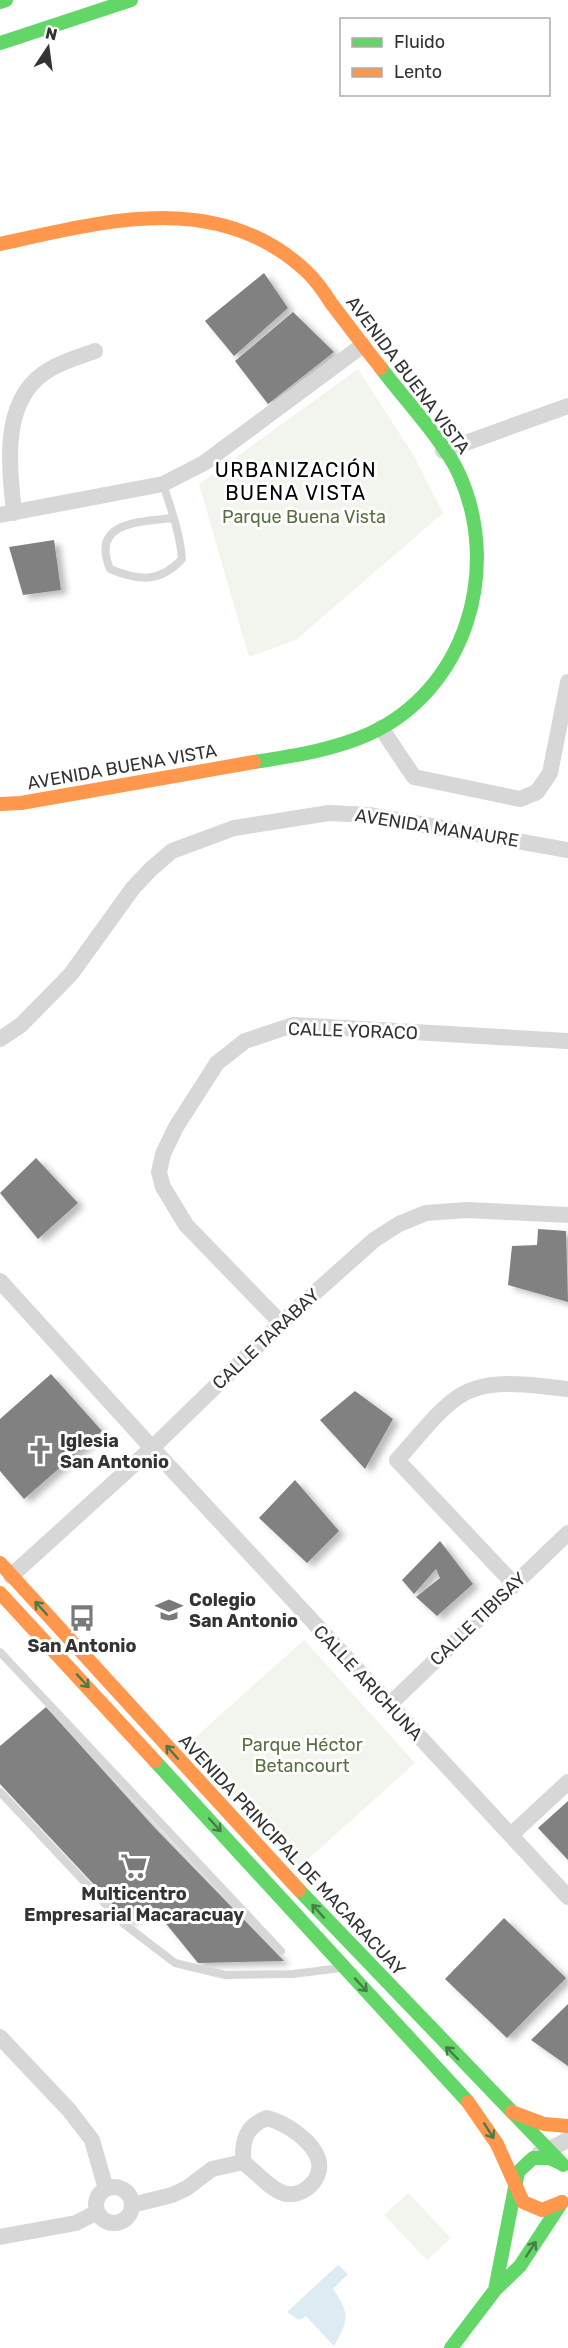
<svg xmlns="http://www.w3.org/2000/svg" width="568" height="2348" font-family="Rubik,sans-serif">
<defs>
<filter id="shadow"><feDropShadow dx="6" dy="4" stdDeviation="3" flood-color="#0004"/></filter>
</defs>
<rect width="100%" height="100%" fill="#fff"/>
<path fill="#f1f5ed" d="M358 369 414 456 443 513 296 640 249 657 199 484Z
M304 1640 415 1763 298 1868 187 1745Z
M408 2193 451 2238 427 2260 384 2215Z"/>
<path fill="#ddebf3" d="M338 2265 348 2274 333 2289C350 2313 349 2320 334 2346L306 2316 299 2320 287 2312Z"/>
<path fill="#818181" filter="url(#shadow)" d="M264 273 288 308 234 356 205 321Z
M293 312 334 352 268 404 235 361Z
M54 540 61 590 23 595 9 547Z
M36 1158 78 1203 38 1239 0 1193Z
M538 1229 566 1231 568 1302 508 1285 512 1246 537 1245Z
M51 1374 102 1431 24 1499 0 1471V1419Z
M355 1391 393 1419 365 1469 320 1420Z
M295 1480 339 1531 307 1563 259 1518Z
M440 1541 473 1584 437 1616 416 1597 440 1578 436 1569 414 1594 402 1580Z
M46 1707 154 1827 284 1961 198 1963 150 1904 129 1922 0 1784V1746Z
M568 1801V1860L538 1828Z
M504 1918 566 1978 507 2038 445 1979Z
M568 2004V2066L531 2040Z"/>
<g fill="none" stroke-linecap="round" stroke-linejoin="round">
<path stroke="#d7d7d7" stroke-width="8" d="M163 484C171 509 180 533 182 559 160 583 139 581 110 569 90 521 140 522 173 518
M0 1652 281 1951
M0 1792 124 1924 175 1963 225 1975 293 1974 341 1968"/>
<path stroke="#d7d7d7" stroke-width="16" d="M443 451 568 406
M14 513C9 463 0 396 52 368 65 361 81 356 95 351
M0 515 163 484 204 463 363 345
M381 728 414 777 520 799 537 792 550 773 568 682
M0 1039 21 1025 71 974 133 888 151 869 172 851 234 828 329 813 369 815 568 850
M0 1281 152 1448 568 1897
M281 1323 186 1225 163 1187 159 1172 163 1154 176 1127 217 1063 245 1041 293 1025 568 1041
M11 1576 152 1448 281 1323 374 1240 399 1224 426 1213 467 1210 568 1215
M513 1583 397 1460C416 1440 435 1413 458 1397 488 1376 535 1386 568 1389
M389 1705 568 1533
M511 1835 568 1782
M0 2037 69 2110 92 2140 106 2189
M267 2118C286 2123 314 2141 319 2162 322 2180 302 2199 283 2193 269 2188 255 2171 243 2162 242 2140 246 2126 267 2118Z
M539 2154 568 2140
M96 2205a18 18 0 1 1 36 0a18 18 0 1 1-36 0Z
M132 2205 172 2195 187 2188 212 2169 243 2162
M0 2237 76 2223 97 2212"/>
<path stroke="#63d668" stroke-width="14" d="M0 2 6 0
M0 43 131 0
M254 762C293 756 333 750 369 734 466 690 502 569 459 474 444 441 404 399 381 368
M155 1761 468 2102
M299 1890 563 2165
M495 2290 518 2172 533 2158H549L560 2163
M451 2348 495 2290 520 2266 562 2202"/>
<path stroke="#ff974d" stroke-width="14" d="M0 244C105 221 218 189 306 271 316 280 324 292 331 303 348 325 364 347 381 368
M0 804 21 803 254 762
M0 1563 299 1890
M0 1593 155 1761
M468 2102 497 2144 523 2202 542 2210 562 2202
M512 2112 544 2124 568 2126"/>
</g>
<defs><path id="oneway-shaft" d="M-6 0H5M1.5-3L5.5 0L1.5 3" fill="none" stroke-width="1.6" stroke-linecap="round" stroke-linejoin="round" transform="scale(1.5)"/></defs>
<g stroke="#497c4b">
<use href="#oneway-shaft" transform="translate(41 1608) rotate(-132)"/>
<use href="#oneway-shaft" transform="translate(83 1681) rotate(47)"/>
<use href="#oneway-shaft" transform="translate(172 1752) rotate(-132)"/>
<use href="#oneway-shaft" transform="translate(215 1825) rotate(48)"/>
<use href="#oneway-shaft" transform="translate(318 1911) rotate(-132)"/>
<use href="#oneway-shaft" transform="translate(361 1985) rotate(47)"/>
<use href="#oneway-shaft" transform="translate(452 2053) rotate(-134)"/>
<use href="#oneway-shaft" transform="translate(489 2131) rotate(58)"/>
<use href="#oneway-shaft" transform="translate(531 2249) rotate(-57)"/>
</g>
<defs>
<symbol id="church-bare" viewBox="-9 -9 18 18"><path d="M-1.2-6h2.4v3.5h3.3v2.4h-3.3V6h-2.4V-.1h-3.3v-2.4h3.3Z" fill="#7a7a7a" stroke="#fff" stroke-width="2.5" paint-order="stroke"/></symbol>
<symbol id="school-bare" viewBox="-9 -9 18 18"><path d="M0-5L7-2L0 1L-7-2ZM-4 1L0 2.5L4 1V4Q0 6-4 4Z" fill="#7a7a7a" stroke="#fff" stroke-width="2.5" paint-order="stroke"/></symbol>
<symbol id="bus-bare" viewBox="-9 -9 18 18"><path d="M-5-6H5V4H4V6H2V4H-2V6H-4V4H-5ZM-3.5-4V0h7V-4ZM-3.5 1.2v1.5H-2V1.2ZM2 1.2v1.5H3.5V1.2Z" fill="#7a7a7a" stroke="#fff" stroke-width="2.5" paint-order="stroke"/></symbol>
<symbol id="supermarket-bare" viewBox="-9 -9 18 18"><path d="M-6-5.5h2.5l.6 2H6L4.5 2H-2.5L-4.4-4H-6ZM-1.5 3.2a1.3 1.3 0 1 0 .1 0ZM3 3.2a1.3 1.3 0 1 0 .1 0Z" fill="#7a7a7a" stroke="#fff" stroke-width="2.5" paint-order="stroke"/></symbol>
</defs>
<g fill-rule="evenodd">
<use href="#church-bare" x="21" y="1432" width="38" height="38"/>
<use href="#school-bare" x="150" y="1591" width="38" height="38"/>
<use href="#bus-bare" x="63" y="1599" width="38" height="38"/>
<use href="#supermarket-bare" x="115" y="1847" width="38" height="38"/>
</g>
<g text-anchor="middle" stroke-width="6" stroke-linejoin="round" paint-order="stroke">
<g font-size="18" fill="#333" stroke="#fff">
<text transform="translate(408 375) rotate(53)" y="6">AVENIDA BUENA VISTA</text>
<text transform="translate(122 767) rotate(-10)" y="6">AVENIDA BUENA VISTA</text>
<text transform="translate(437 828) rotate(9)" y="6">AVENIDA MANAURE</text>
<text transform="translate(353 1031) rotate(2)" y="6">CALLE YORACO</text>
<text transform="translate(266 1339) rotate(-43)" y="6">CALLE TARABAY</text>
<text transform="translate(478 1619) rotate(-44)" y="6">CALLE TIBISAY</text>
<text transform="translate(368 1683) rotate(47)" y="6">CALLE ARICHUNA</text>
<text transform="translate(292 1855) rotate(47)" y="6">AVENIDA PRINCIPAL DE MACARACUAY</text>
</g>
<g font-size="18" fill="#56703f" stroke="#fff">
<text x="304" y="523">Parque Buena Vista</text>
<text x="302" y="1751">Parque Héctor<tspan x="302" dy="21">Betancourt</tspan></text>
</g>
<g font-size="18" font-weight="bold" fill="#333" stroke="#fff" text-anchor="start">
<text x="60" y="1447">Iglesia<tspan x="60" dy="21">San Antonio</tspan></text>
<text x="189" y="1606">Colegio<tspan x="189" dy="21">San Antonio</tspan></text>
<text x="82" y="1652" text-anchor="middle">San Antonio</text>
<text x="134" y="1900" text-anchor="middle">Multicentro<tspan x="134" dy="21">Empresarial Macaracuay</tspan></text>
</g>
<g font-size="20" letter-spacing="1.5" fill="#000" stroke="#fff">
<text x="296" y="477">URBANIZACIÓN<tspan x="296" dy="23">BUENA VISTA</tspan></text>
</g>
</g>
<rect x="340" y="18" width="210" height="78" fill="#ffffff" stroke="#adadad" stroke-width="1.5"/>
<rect x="352" y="38" width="30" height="9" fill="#63d668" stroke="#adadad" stroke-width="1.5"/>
<text x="394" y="48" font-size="18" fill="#333333">Fluido</text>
<rect x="352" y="68" width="30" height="9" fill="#ff974d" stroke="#adadad" stroke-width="1.5"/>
<text x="394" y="78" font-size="18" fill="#333333">Lento</text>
<g transform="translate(48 48) rotate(13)" stroke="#ffffff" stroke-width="4.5" paint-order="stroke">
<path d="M0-4.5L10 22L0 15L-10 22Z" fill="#333333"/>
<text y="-9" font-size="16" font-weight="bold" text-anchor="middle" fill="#333333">N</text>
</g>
</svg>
